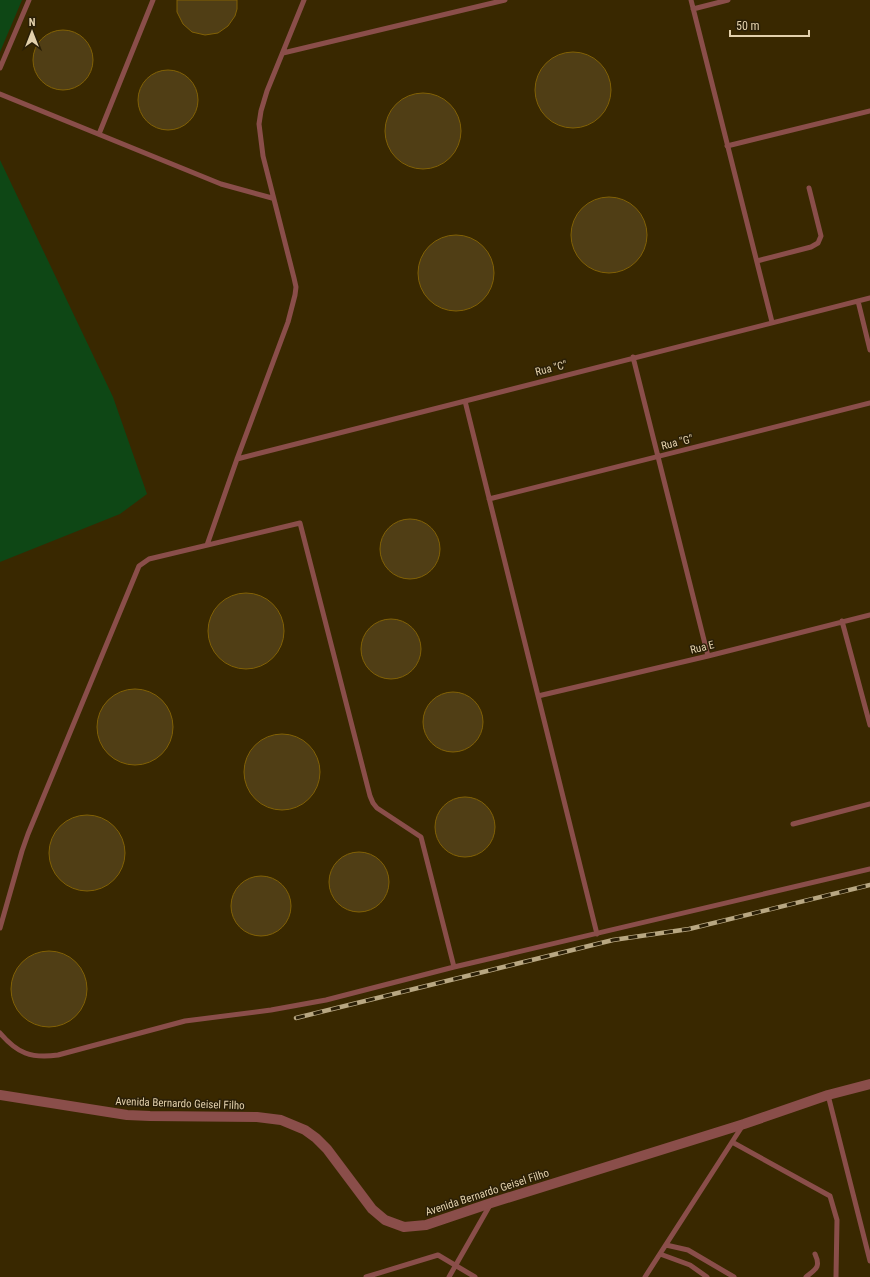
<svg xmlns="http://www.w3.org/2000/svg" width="870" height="1277" font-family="'Roboto Condensed',sans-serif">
<rect width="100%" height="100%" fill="#392800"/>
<path fill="#0e4715" d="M0 0H22L0 52Z
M0 160 113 397 147 494 120 514 0 562Z"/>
<path fill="#503e15" stroke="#826105" d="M177 0H237V9L235 16 228 26 218 33 205 35 192 32 183 24 177 12Z
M33 60a30 30 0 1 1 60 0a30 30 0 1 1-60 0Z
M535 90a38 38 0 1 1 76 0a38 38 0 1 1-76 0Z
M138 100a30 30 0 1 1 60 0a30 30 0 1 1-60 0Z
M385 131a38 38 0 1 1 76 0a38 38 0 1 1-76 0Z
M571 235a38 38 0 1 1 76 0a38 38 0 1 1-76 0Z
M418 273a38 38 0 1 1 76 0a38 38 0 1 1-76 0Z
M380 549a30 30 0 1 1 60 0a30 30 0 1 1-60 0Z
M208 631a38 38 0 1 1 76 0a38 38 0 1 1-76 0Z
M361 649a30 30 0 1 1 60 0a30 30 0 1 1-60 0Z
M97 727a38 38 0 1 1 76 0a38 38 0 1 1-76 0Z
M423 722a30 30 0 1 1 60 0a30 30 0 1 1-60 0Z
M244 772a38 38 0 1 1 76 0a38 38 0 1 1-76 0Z
M435 827a30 30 0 1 1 60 0a30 30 0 1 1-60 0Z
M49 853a38 38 0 1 1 76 0a38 38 0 1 1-76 0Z
M329 882a30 30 0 1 1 60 0a30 30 0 1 1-60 0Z
M231 906a30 30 0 1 1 60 0a30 30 0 1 1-60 0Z
M11 989a38 38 0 1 1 76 0a38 38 0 1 1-76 0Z"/>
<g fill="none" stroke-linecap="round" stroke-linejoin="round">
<path stroke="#8a4e4a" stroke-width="5" d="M691 0 772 322
M693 9 728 0
M283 53 505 0
M0 68 29 0
M0 94 221 184 272 198
M99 134 153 0
M727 146 870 111
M757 261 811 247 818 243 821 236 809 188
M858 301 870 350
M633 357 708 656
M465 401 597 934
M237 459 870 298
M489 499 870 403
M207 545 237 459 288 322 295 295 296 287 294 278 263 156 259 124 261 111 267 91 304 0
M842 621 870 725
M538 696 708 656 870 615
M793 824 870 804
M0 928 22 851 28 834 139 566 149 559 300 523 370 796 373 803 377 808 421 837 454 967
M0 1033C17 1053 31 1059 58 1055L185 1021 271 1010 326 1000 454 967 870 869
M828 1095 870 1261
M732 1142 830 1196 837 1220 836 1277
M666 1245 688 1250 734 1277
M660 1254 690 1265 707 1277
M366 1277 438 1255 475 1277
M449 1277 490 1205
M645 1277 743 1125
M806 1277C816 1269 821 1267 815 1254"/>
<path stroke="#8a4e4a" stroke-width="10" d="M0 1095 127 1115 150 1116 257 1117 281 1120 305 1130 316 1138 327 1149 372 1209 385 1220 404 1227 426 1225 491 1203 744 1124 828 1095 870 1084"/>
<defs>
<path id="rail" d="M296 1018 613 940 689 929 870 885"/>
</defs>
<use href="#rail" stroke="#b8a782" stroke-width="4.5"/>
<use href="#rail" stroke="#2a1f07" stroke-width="3" stroke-dasharray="9" stroke-linecap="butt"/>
</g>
<g text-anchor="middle" stroke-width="3" stroke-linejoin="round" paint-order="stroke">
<g font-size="11" fill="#e2d0ac" stroke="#2a1f07">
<text transform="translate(551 368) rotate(-14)" y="4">Rua "C"</text>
<text transform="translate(677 442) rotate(-14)" y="4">Rua "G"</text>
<text transform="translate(702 647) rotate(-14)" y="4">Rua E</text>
<text transform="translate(180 1103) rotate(2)" y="4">Avenida Bernardo Geisel Filho</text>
<text transform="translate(487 1192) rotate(-18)" y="4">Avenida Bernardo Geisel Filho</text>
</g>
</g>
<g transform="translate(32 32)" stroke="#2a1f07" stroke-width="3" paint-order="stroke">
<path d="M0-3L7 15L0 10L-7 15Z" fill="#e2d0ac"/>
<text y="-6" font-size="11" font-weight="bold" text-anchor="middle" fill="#e2d0ac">N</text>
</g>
<path d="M730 30v6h79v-6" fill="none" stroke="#e2d0ac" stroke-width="2"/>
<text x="736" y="30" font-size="12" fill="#e2d0ac" stroke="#2a1f07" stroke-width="3" paint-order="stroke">50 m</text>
</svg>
